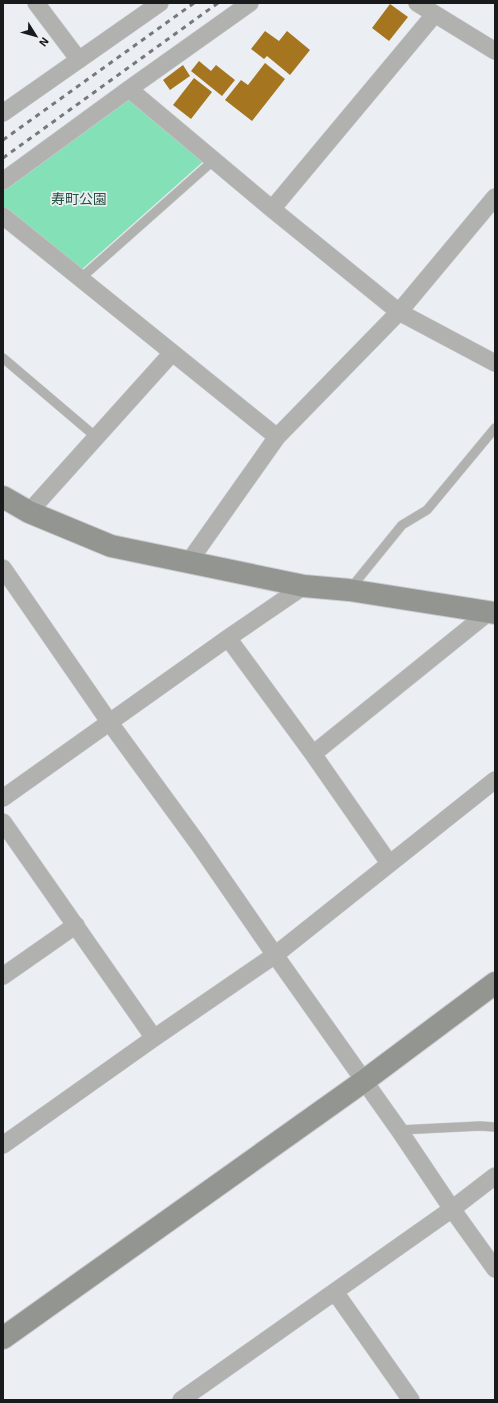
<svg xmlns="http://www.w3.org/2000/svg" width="498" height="1403" font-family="'Exo 2','Noto Sans JP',sans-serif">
<rect width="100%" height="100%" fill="#ebeff3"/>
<path fill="#83e0b7" d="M128 96 206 159 80 271 3 209V188Z"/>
<path fill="#a5761f" d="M390 4 408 17 389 41 372 28Z
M265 31 279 41 287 31 310 50 290 75 267 56 264 59 251 49Z
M199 61 211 71 216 65 235 80 222 96 191 71Z
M265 63 285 79 252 121 225 100 241 80 248 85Z
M183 65 190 76 170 90 163 80Z
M194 78 212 92 191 119 173 105Z"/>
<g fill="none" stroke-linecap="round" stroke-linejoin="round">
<defs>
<path id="lane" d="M81 278 214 160
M3 358 96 437
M350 589 402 525 427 510 495 428
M399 1130 480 1126 495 1127"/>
<path id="street" d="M36 3 79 60
M417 3 495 51
M129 89 272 209 399 312 495 363
M3 113 160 3
M3 181 129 89 250 3
M272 209 434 15
M3 216 277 437
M29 512 172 353
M188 563 277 437 399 312 495 197
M3 568 110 723 199 845 275 955 399 1130 452 1209 495 1269
M228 638 313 754 389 863
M313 754 489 612
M3 798 228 638 304 586
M3 822 154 1038
M3 976 76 925
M3 1145 154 1038 275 955 495 780
M335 1292 411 1400
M181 1400 452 1209 495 1176"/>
<path id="secondary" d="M3 497 29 512 111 546 304 586 349 590 495 613
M3 1338 364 1081 495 983"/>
</defs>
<use href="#lane" stroke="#c9cdd0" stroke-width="10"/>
<use href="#street" stroke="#c9cdd0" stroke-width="18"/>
<use href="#secondary" stroke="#c9cdd0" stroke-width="24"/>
<use href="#lane" stroke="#b1b2b0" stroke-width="9"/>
<use href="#street" stroke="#b1b2b0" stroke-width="17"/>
<use href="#secondary" stroke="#939591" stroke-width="22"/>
<path stroke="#76797b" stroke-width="3" stroke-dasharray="5 5" stroke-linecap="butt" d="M3 140 194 3
M3 158 218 3"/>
</g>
<g text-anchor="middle" stroke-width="3.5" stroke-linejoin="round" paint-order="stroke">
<g font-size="14" fill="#26513f" stroke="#ebeff3">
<text x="79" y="204">寿町公園</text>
</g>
</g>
<rect width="498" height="1403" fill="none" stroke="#191a1b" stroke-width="8"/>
<g transform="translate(36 36) rotate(127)" stroke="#ebeff3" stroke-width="3" paint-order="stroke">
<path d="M0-3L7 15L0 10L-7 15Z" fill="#191a1b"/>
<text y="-6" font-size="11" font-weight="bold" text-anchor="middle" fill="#191a1b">N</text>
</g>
</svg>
